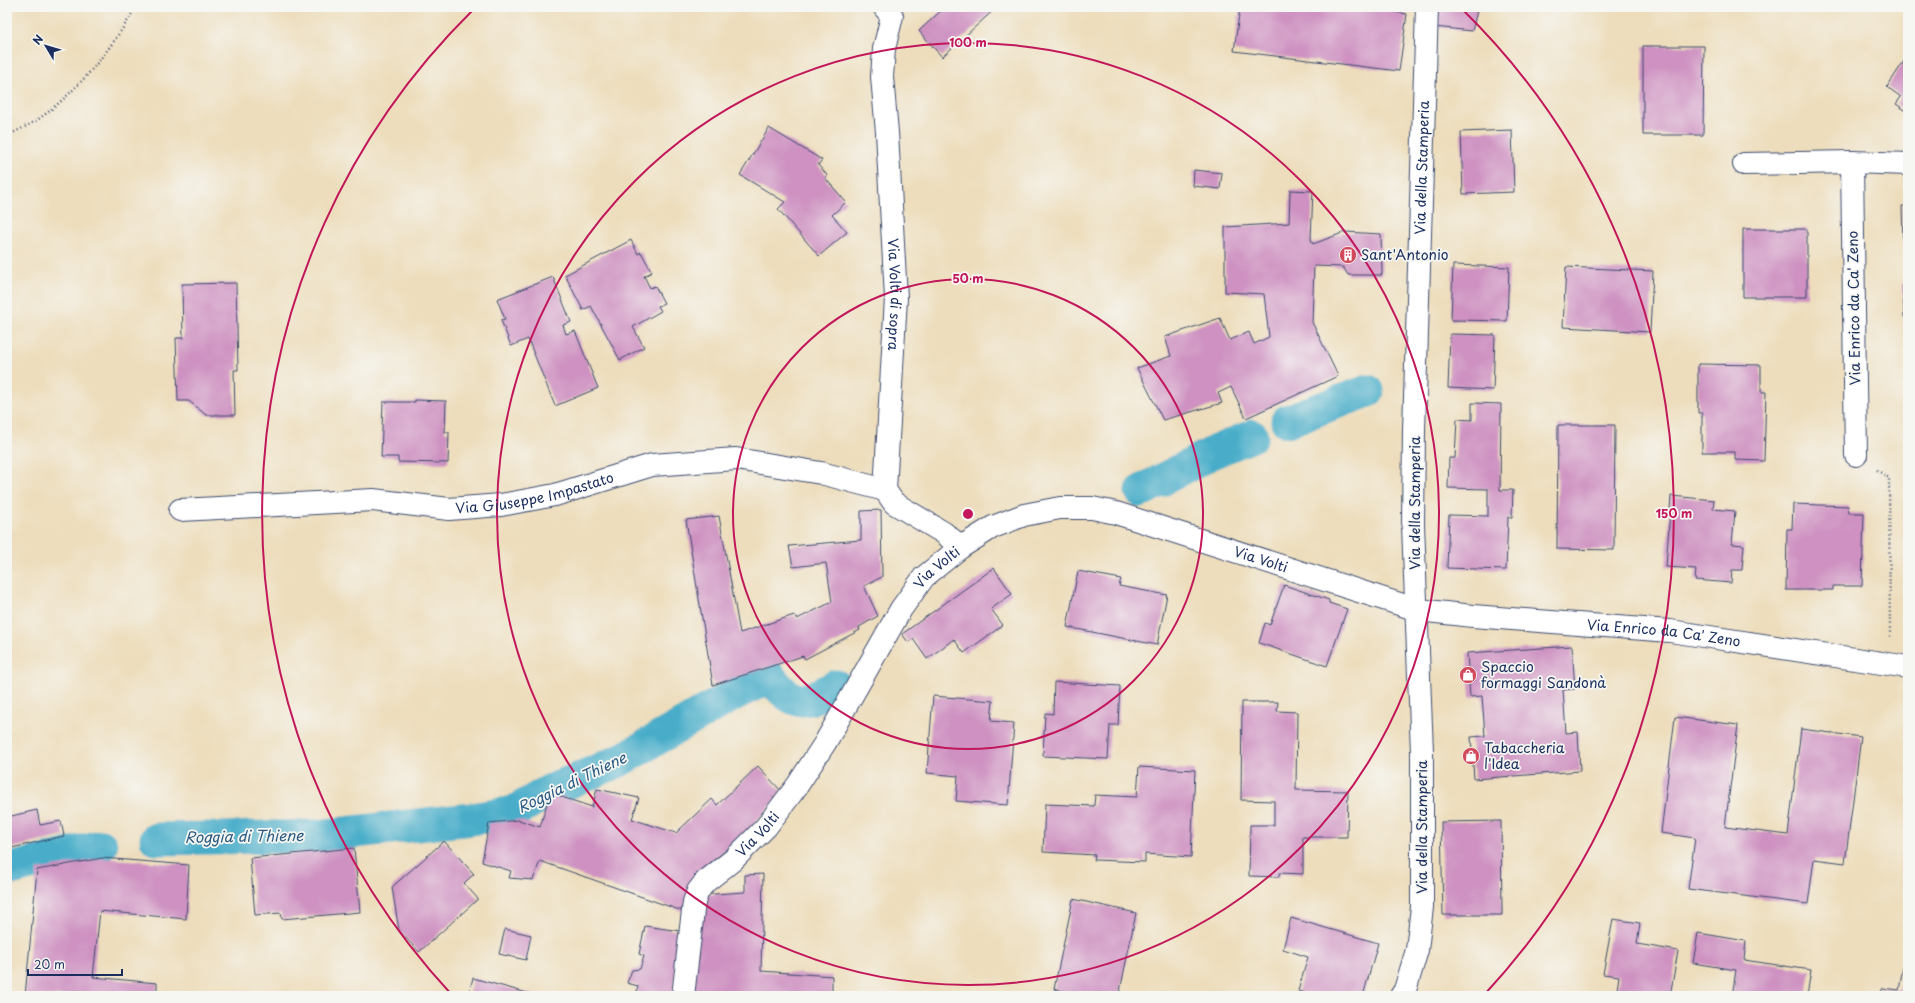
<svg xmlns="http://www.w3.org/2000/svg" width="1915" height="1003" font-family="'Playpen Sans',sans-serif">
<rect width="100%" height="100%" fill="#f6f6f2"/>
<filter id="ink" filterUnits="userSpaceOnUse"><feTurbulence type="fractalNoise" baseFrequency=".025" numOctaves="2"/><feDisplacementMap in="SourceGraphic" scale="8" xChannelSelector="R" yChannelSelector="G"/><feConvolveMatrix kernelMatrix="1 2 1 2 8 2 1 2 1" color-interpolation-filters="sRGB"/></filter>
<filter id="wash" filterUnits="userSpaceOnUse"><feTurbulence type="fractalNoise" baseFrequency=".012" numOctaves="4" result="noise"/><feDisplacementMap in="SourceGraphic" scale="16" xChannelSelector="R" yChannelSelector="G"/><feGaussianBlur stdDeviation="0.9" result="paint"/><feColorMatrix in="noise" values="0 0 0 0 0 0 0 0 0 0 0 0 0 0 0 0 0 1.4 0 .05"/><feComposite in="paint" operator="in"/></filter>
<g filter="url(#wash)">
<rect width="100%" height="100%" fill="#edddbc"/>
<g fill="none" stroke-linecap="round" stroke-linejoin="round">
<path stroke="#4aadc9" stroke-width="33" d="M1287 421 1368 391
M1141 491 1216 451 1252 436
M156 839 318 836 472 819 514 812 549 791 619 761 737 693 770 677C795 708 804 704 836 686
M7 870 101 846"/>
</g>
<g id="blocks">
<path fill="#ce91c1" d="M945 7H997L942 57 919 31Z
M1240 7H1361L1407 14 1399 71 1234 51Z
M1436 7H1478L1472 31 1434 27Z
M1643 46H1704L1703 135H1643Z
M1908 55V112L1896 104 1901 97 1887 87Z
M769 128 822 160 818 165 827 175 825 178 846 202 832 215 847 232 819 256 778 209 785 202 740 175Z
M1512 130 1514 192 1463 194 1461 132Z
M1194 170 1222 173 1220 189 1193 186Z
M1290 190 1313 191 1311 239 1313 244 1345 232 1381 234 1382 275H1348L1343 267 1314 266 1312 322 1338 376 1246 418 1231 387 1218 393 1222 403 1163 420 1137 368 1171 356 1165 337 1220 318 1230 340 1249 332 1254 344 1269 337 1264 294 1225 292V227L1289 223Z
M1902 206H1908V242H1903Z
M1743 229H1807V297H1743Z
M631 240 638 254 641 252 652 272 644 276 650 288 655 286 664 303 658 306 661 311 633 327 644 347 620 360 591 306 583 310 565 275Z
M1453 265 1509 267 1507 321 1451 320Z
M1566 267 1653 271 1650 332 1563 327Z
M553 277 571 322 563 325 566 334 575 331 598 388 555 406 528 339 511 346 501 320 505 319 497 299Z
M236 283 238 370H234L235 415H206L189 401H178L176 338H183L182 284Z
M1903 283H1908V317H1904Z
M1450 334 1495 335 1493 390 1448 388Z
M1698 364 1761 365V392H1766L1764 461 1735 460V452H1702V413H1698Z
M415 400 446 401 445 432H449L448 463 398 462V457H381L383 402H415Z
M1472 403 1501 404 1500 490H1513L1512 517H1508L1506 570 1447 568 1449 515 1488 516V489L1448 488 1449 458H1455L1457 419 1472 420Z
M1558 425H1615L1614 550 1557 549Z
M1671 496 1714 500 1713 509 1735 511 1732 544 1744 545 1742 570H1732L1731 583 1695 580 1696 569 1666 567Z
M1793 504 1848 506 1849 513H1864L1862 586H1833V590H1786L1787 529H1792Z
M881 510 882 577 864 586 878 616 859 627 860 630 805 659 803 656 713 685 686 520 719 516 740 633 794 615 797 619 832 602 826 563 793 567 789 546 861 540V511Z
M994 568 1012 594 991 609 1003 625 964 653 954 639 927 659 913 639 908 642 902 634Z
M1078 571 1121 579 1119 586 1167 595 1157 645 1067 627Z
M1284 585 1329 600V603L1347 609 1327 666 1259 643 1265 623 1270 625Z
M1572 646 1575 689 1563 690 1566 733 1578 732 1580 771 1474 779 1471 737 1485 736 1482 696 1470 697 1467 653Z
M1054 682 1120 686 1118 725H1110L1108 759 1043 756 1045 713 1053 714Z
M933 696 993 701 991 721 1014 723 1008 805 956 801 958 776 927 773Z
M1242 702H1278L1277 711 1297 712 1296 790 1348 791 1347 837H1303V874L1279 873V877L1249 876 1250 825H1274V801L1241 800Z
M1675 717 1738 725 1725 827 1788 835 1801 729 1861 737 1845 863 1814 859 1808 904 1688 889 1695 838 1661 833Z
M758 766 782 792 744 836 695 875 685 912 540 861 533 880 509 878 511 871 482 862 489 823 519 820 540 827 550 793 592 807 597 789 639 798 632 819 676 833 712 799 717 805Z
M1139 767 1195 770 1191 857 1145 854V862L1094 860 1095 855 1043 852 1045 804 1094 806 1095 795 1137 797Z
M37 810 40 825 61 821 64 836 7 849V817Z
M1501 821 1502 915H1443L1441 822Z
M444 841 474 874 464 883 478 899 419 952 399 931 392 887Z
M354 848 360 912 282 919 281 913 255 915 250 858Z
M102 858 189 865 186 919 100 911 93 977 157 983V992L181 994V996H25L37 870Z
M763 874 761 971 832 976V996L691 995 699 895 745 892V875Z
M1073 899 1136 913 1119 996H1089L1054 989Z
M1291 918 1378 943 1363 996H1343L1334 993 1333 996H1316L1298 991 1308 957 1283 949Z
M1613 919 1640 923 1637 944 1678 951 1670 996H1616L1619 976 1603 974Z
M645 926 680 931 673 996H636L638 986 627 983 632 970 640 969 644 956 639 954Z
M505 929 531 935 526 960 499 954Z
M1698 933 1746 941 1744 960 1811 970 1807 996H1732L1736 970 1693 963Z
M1904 962 1908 963V996H1881L1882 988 1899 990Z
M473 978 534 995V996H468Z"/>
</g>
</g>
<g filter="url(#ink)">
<use href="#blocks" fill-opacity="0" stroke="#3a496c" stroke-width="1"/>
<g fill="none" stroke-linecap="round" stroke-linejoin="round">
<defs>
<g id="minor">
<path id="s1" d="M884 7 892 16 884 49 882 77 887 132 896 298 885 490 894 503 944 533 961 547"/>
<path d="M1744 164 1852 162"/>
<path d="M1856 455 1852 162 1908 164"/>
<path id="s2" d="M180 510 373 500 449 509 501 505 555 495 652 465 736 459 821 473 885 490"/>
<path id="s3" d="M683 996 694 902 698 891 705 882 733 860 766 827 797 786 825 743 901 609 924 577 961 547 993 527 1024 515 1060 508H1092L1116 513 1418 610 1473 616 1670 631 1908 667"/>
<path id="s4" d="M1401 996 1405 990 1417 950 1422 907V752L1413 525 1414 430 1427 7"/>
</g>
</defs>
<use href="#minor" stroke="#3a496c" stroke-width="24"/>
<path stroke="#3a496c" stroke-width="2.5" stroke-dasharray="1 3" stroke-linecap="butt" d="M7 136C18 130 30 125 40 118 80 89 111 49 136 7
M1877 470 1889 478 1890 637"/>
<use href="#minor" stroke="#fff" stroke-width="22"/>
</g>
</g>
<g fill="none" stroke="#c2185b" stroke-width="2">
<circle cx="968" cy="514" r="235"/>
<circle cx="968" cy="514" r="471"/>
<path d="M452 995A706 706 0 0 1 473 10M1463 10A706 706 0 0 1 1484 995"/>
</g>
<defs>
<symbol id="building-disc" viewBox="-11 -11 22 22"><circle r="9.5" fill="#d1495b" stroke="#f6f6f2"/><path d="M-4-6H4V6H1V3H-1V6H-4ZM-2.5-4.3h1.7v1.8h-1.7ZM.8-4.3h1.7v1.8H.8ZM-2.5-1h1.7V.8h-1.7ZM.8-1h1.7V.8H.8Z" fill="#fff"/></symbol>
<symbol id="shop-disc" viewBox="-11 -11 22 22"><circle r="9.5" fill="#d1495b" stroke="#f6f6f2"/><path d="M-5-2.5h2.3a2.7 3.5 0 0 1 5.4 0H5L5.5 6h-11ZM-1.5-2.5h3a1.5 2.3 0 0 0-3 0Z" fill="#fff"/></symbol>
</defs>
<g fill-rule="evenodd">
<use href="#building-disc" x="1338" y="245" width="20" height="20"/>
<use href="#shop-disc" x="1458" y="665" width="20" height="20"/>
<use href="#shop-disc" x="1461" y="746" width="20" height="20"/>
</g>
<g text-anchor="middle" stroke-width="3.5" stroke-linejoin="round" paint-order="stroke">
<g font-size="14" fill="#1b2f5e" stroke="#f6f6f2">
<text dy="5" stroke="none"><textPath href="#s4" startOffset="832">Via della Stamperia</textPath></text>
<text dy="5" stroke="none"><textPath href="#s1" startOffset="292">Via Volti di sopra</textPath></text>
<text transform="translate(1854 308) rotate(-91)" y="5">Via Enrico da Ca' Zeno</text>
<text dy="5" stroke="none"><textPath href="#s2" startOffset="357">Via Giuseppe Impastato</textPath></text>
<text transform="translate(1415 503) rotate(-90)" y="5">Via della Stamperia</text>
<text dy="5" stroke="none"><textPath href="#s3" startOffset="860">Via Volti</textPath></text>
<text dy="5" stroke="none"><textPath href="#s3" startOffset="512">Via Volti</textPath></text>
<text dy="5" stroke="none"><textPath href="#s3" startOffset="1272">Via Enrico da Ca' Zeno</textPath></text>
<text transform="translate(1422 827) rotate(-90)" y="5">Via della Stamperia</text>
<text dy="5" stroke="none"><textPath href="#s3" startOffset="189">Via Volti</textPath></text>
</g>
<g font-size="14" fill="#1b2f5e" stroke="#f6f6f2" text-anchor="start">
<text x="1361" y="260">Sant'Antonio</text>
<text x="1481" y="672">Spaccio<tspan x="1481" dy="16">formaggi Sandonà</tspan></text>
<text x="1484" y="753">Tabaccheria<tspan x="1484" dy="16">l'Idea</tspan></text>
</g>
<g font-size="15" font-style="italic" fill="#2b5b83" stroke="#f6f6f2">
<text transform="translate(572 783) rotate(-26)" y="5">Roggia di Thiene</text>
<text transform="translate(244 837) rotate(-1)" y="5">Roggia di Thiene</text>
</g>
</g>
<circle cx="968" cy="514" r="6" fill="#c2185b" stroke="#f6f6f2" stroke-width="2"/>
<g font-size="12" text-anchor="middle" font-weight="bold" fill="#c2185b" stroke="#f6f6f2" stroke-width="3.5" stroke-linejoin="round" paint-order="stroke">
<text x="968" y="47">100 m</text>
<text x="968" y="283">50 m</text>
<text x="1674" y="518">150 m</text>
</g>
<rect width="1915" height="1003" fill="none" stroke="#f6f6f2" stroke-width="24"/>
<g transform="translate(46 46) rotate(308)" stroke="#f6f6f2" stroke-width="3" paint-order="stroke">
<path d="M0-3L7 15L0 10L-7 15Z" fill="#1b2f5e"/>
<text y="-6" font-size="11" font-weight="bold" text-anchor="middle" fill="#1b2f5e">N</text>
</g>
<path d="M28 969v6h94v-6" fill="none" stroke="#1b2f5e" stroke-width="2"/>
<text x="34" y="969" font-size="12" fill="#1b2f5e" stroke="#f6f6f2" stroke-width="3" paint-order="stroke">20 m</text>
</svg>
